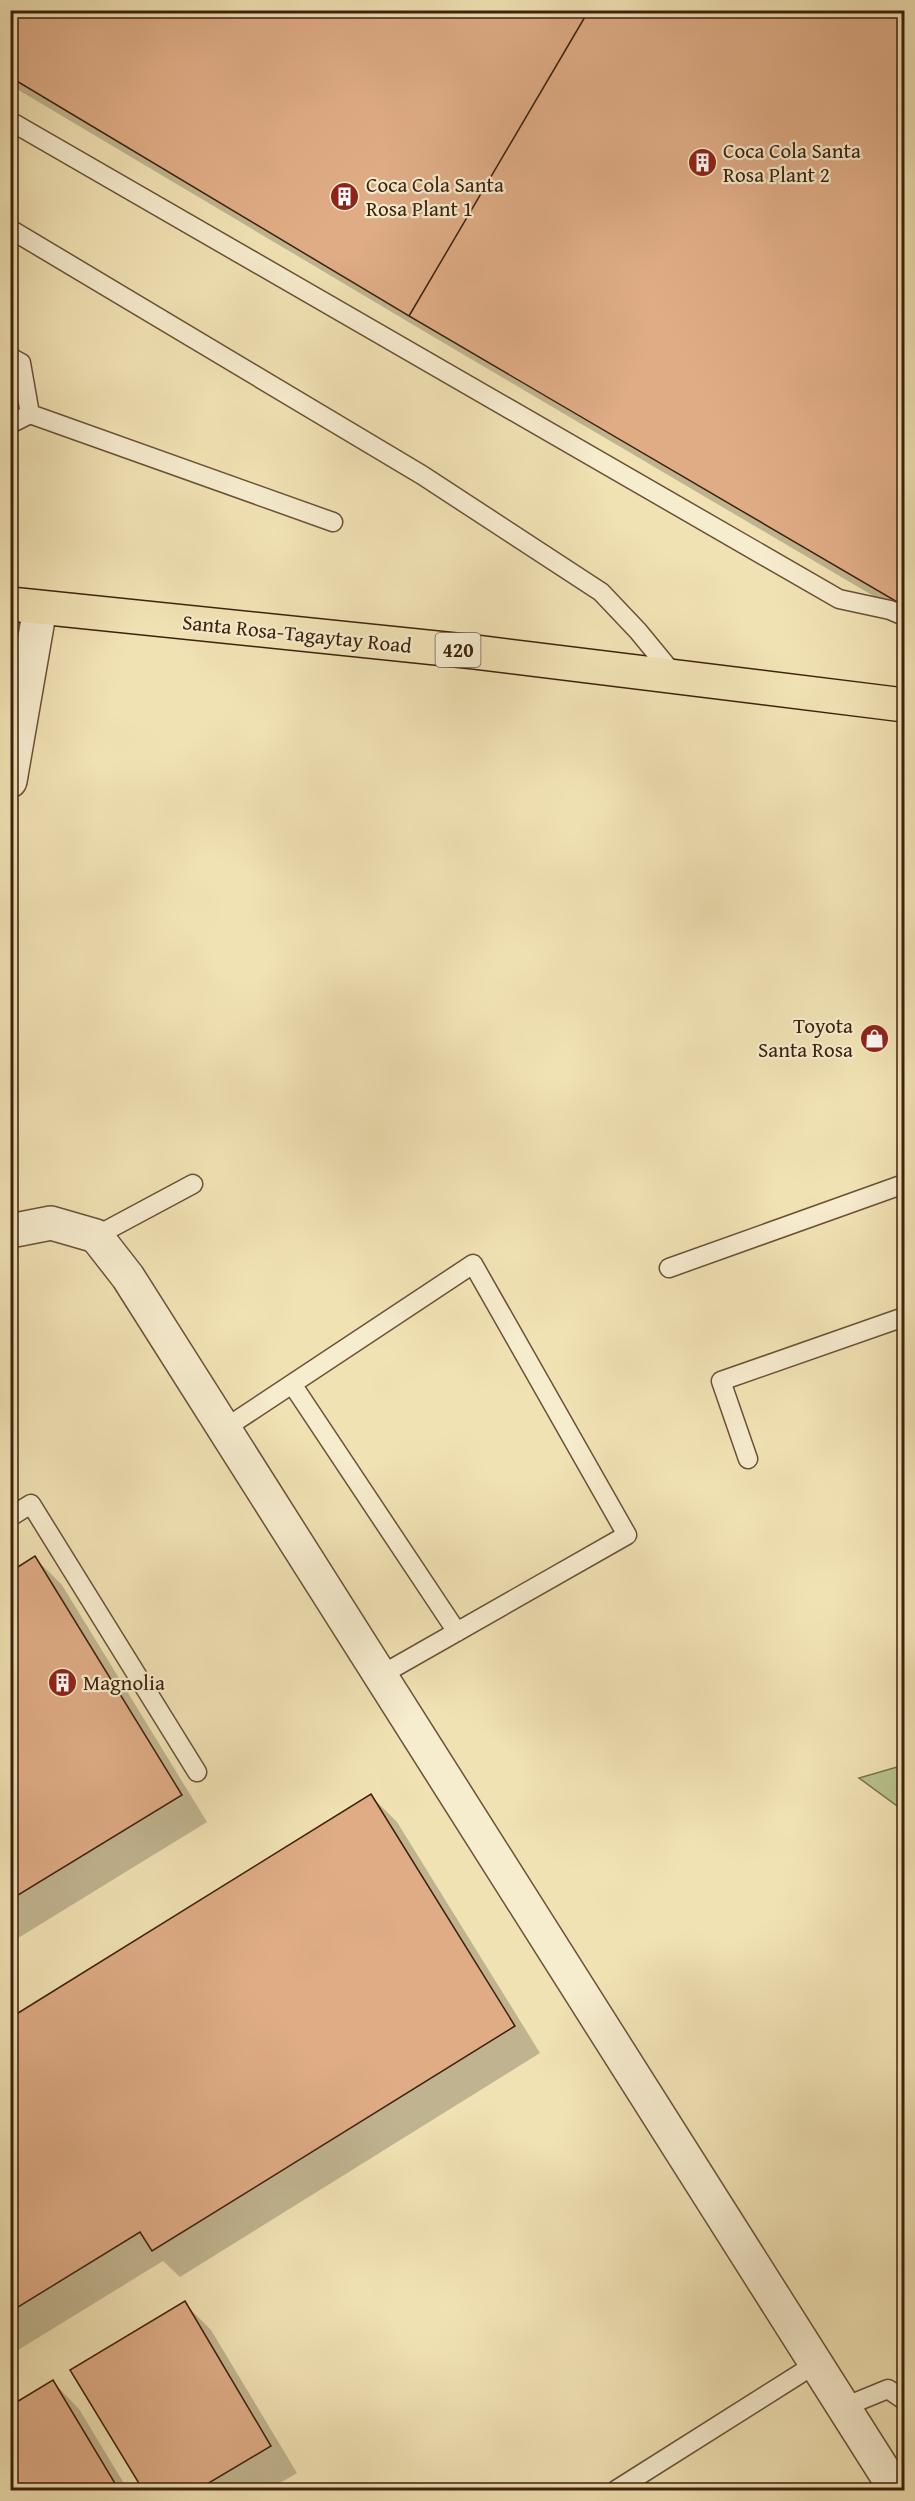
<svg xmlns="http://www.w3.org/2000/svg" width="915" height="2501" font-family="'Gentium Book Plus',serif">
<rect width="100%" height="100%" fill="#f1e2b4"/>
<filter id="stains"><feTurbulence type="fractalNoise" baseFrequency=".00333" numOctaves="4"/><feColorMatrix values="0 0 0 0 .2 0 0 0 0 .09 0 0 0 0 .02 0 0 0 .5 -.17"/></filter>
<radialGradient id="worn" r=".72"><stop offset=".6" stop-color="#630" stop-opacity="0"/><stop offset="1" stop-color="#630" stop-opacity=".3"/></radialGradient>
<path fill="#b8c38e" stroke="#7b724d" stroke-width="1.5" d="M904 1765V1811L859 1778Z"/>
<path fill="#0003" d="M10 10H904V614L432 336 10 85Z
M35 1558 62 1585 207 1822 10 1943V1573Z
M371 1796 397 1822 540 2053 180 2277 163 2261 10 2355V2020Z
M184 2303 211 2330 297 2473 268 2490H145L73 2370Z
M53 2382 79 2409 128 2490H10V2408Z"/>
<path fill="#dfac86" stroke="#3e210c" stroke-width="1.5" d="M10 10H589L409 316 10 77Z
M589 10H904V606L409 316Z
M35 1556 182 1795 10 1900V1572Z
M371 1794 515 2026 152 2251 140 2232 10 2312V2018Z
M185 2301 271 2446 197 2490H143L70 2370Z
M53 2380 119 2490H10V2406Z"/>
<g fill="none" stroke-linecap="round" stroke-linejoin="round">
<defs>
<path id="lane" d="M10 121 839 599 890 610 904 616
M10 229 422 475 601 592 638 631 675 676
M10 357 21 363 30 414
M10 424 30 414 333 522
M96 1236 193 1184
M669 1268 904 1184
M292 1384 457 1632
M224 1429 473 1264 627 1535 381 1675
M748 1459 721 1381 904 1317
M10 1517 31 1504 197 1772
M844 2407 888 2389 904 2400
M616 2490 817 2363"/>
<path id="street" d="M10 781 40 608
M10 1231 51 1223 96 1236 128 1277 896 2490"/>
<path id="primary" d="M10 604 475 652 904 705"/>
</defs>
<use href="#lane" stroke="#6b5136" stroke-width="21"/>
<use href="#street" stroke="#6b5136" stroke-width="36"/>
<use href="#primary" stroke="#3e210c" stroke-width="36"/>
<use href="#lane" stroke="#f6ecce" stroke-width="18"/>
<use href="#street" stroke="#f6ecce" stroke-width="33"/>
<use href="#primary" stroke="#f1e2b4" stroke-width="33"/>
</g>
<defs>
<symbol id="building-disc" viewBox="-11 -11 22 22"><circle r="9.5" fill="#8f2418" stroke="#f6ecce"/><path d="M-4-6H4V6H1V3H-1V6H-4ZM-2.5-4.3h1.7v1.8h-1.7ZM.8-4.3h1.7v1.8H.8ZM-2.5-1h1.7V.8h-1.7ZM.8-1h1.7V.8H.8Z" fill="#fff"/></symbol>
<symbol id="shop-disc" viewBox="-11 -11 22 22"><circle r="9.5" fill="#8f2418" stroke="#f6ecce"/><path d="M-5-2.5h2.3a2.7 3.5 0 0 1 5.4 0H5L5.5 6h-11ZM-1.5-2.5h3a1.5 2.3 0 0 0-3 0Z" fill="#fff"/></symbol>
</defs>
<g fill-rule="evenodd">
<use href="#building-disc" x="686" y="146" width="33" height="33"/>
<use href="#building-disc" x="328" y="180" width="33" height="33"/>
<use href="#shop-disc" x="858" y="1022" width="33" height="33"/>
<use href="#building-disc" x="46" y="1666" width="33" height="33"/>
</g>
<g text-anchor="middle" stroke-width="4.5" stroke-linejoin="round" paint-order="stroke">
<rect fill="#f6ecce" stroke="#755e46" stroke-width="1.5" x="435.5" y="633" width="45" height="34" rx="4.5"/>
<g font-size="20" font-weight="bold" fill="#3e210c">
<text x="458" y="657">420</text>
</g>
<g font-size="21" fill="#3e210c" stroke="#f6ecce" text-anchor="start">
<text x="723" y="158">Coca Cola Santa<tspan x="723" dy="24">Rosa Plant 2</tspan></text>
<text x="366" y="192">Coca Cola Santa<tspan x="366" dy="24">Rosa Plant 1</tspan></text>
<text x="853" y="1033" text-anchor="end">Toyota<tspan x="853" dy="24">Santa Rosa</tspan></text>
<text x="83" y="1690">Magnolia</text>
</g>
<g font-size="21" fill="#3e210c" stroke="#f6ecce">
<text transform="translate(297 634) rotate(6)" y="7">Santa Rosa-Tagaytay Road</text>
</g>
</g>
<rect width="915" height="2501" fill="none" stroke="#f1e2b4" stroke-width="36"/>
<rect x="12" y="12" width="891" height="2477" fill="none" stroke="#3e210c" stroke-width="3"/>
<rect x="18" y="18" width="879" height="2465" fill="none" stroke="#3e210c" stroke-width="1.5"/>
<rect width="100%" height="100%" filter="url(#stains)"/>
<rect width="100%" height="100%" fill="url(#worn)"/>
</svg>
